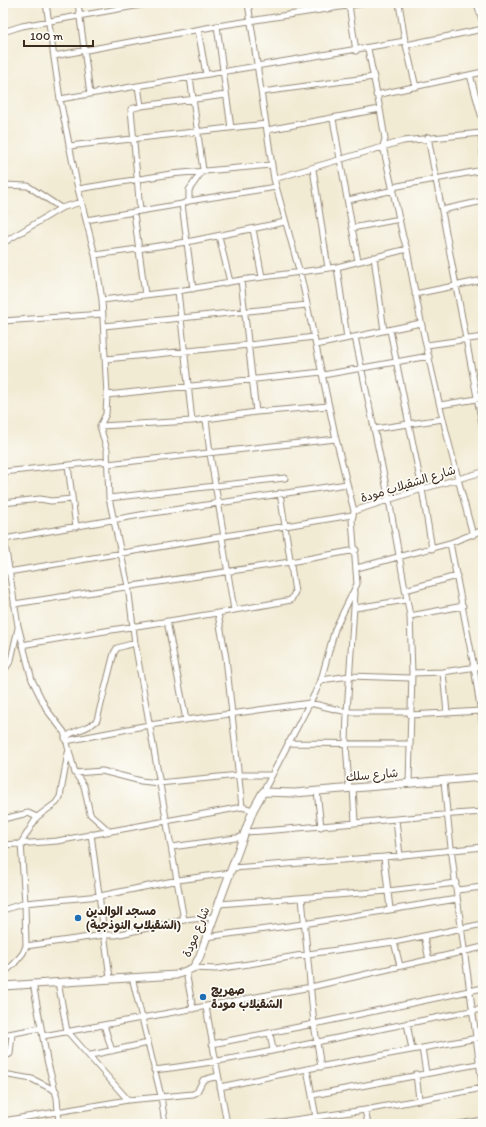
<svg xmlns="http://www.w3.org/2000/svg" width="486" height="1127" font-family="Itim,'Playpen Sans Arabic',sans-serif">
<rect width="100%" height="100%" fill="#fdfcf7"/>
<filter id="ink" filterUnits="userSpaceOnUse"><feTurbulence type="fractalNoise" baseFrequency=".025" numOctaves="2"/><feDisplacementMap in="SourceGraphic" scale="8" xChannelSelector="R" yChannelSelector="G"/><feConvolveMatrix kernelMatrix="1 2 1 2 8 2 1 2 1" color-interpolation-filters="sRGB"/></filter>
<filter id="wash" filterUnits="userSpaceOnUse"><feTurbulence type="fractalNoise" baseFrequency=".012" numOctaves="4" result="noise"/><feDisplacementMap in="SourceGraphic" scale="16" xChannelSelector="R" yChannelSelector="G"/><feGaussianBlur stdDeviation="0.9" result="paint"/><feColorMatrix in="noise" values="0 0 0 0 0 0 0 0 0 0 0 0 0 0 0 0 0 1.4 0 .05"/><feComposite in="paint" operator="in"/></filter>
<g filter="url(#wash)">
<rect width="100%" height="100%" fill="#f2ebd4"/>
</g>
<g filter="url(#ink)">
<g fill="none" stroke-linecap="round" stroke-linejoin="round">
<defs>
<path id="street" d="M46 3 60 99 78 189 95 255 102 300 107 395 106 414 100 426 107 450 109 498 128 586 135 643 184 920
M78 3 90 94
M248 3 274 179 302 281 336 439 354 511
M399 3 405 41 416 87
M477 3 483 24
M349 5 356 51
M217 26 231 128
M198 30 206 74
M3 32 22 26 152 3
M406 45 483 29
M368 49 380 109 385 139 383 146 403 237 407 249C424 345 447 440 473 535
M54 56 217 26 366 3
M470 75 483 122
M138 86 141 106
M262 92 374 77
M376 95 483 72
M60 99 405 41
M333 119 358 261
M267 130 380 109
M481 133 483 155
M428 137 483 429
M69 146 266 124
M313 169 328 268
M274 179 403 141 481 133 483 129
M3 185 28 186 61 208
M393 187 483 170
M78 189 171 174 271 165
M348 200 394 190
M189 201V190L203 170 190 77
M182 204 193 289
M442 210 483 201
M140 211 131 109 141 106 226 95
M134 213 145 295
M86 220 182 204 189 201 276 187
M352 228 400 219
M253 229 262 277
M219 236 230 282
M3 243 61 208 81 202
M95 255 187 242 285 222
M374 257 384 331
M337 267 347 338
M241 280 256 412
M178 291 192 421
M415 294 483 280
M102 300 178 291 241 280 337 267 407 249
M3 321 103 314
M104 326 307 305
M390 330 422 489 432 549
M355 337 389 500 410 616 412 673 409 783
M316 345 421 323
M427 345 483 337
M106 359 249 345 314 337
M323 375 429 356
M107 395 322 372
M440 405 483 398
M206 419 210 454 224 537
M100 426 192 421 256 412 329 406
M374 429 443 419
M107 464 336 439
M68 466 76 527
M3 472 107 461
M109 498 285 478
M3 503 40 499 51 501 72 499
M3 532 18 626 32 680 47 710 64 732 75 773 84 786 90 814 108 830
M222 537 234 610
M4 539 146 514 347 484
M450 543 474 667 483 727
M357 568 450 543 483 530
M8 572 352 515
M405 590 457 576
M14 604 290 562 356 550
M355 608 406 600
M218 614 226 658 242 807
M410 616 463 606
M167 621 186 720
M22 645C112 629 202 617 291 600L295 592 280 493
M3 672 11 660 18 628
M443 672 447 713
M412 673 443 672 483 666
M321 680 350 676 410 678
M410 715 481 711
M65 738C74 729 89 730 97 720L114 653 117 648 135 643
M66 741 149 725 310 703 347 712H411
M288 743 409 744
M75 773 102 771 141 781 159 783 239 775H272
M444 780C453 885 471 989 483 1093
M349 788 346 743 347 712 355 592
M353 788 355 822
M317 791 321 827
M263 792 315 693 321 680 335 629 357 584 352 520 354 511 422 489 483 472
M3 819 28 813 37 817
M396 820 400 856
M245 832C325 827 404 817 483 812
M91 834 110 978
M3 845 57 841 237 808 242 807 253 810
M172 847 243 837
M384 857 390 909
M232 868 384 857 483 847
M457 890 483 887
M302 898 314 1024 321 1067
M219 904 388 891 456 883
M3 910 25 903 100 896 178 880 230 873
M424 936 429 960
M206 937 303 924 457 899
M394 942 400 966
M26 946 104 935H116L184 920 214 917
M193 968 216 969 249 964 308 954 394 942 483 924
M186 972 193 1009
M3 974 14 964 23 953 26 946 25 903 21 843 37 817 56 803 60 797 68 753
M132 977 161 1096 165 1124
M58 982 67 1031 128 1100
M33 983 47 1060 57 1098 59 1124
M206 1007 227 1124
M407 1023 412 1050
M104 1025 112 1051
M270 1033 273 1050
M3 1035 41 1028
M43 1036 311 987 483 947
M212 1044 314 1024 483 988
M422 1048 426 1073
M91 1055 148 1043
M3 1057 10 1054 12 1034
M307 1069 316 1117
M154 1070C265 1057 373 1028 483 1009
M3 1074 32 1079 56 1091
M416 1074 419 1099
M220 1087 307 1069 483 1037
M313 1095 483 1063
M365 1110 368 1124
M3 1121 128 1100 193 1094 197 1092 203 1080 218 1076
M265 1124 365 1110 483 1088
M458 1124 483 1120"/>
<path id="secondary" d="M3 986 176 975 193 968 199 958 253 810 263 792 295 793 483 777"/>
</defs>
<use href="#street" stroke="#968a79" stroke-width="7"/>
<use href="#secondary" stroke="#968a79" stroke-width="9"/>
<use href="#street" stroke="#fff" stroke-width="5"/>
<use href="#secondary" stroke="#fff" stroke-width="7"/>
</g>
</g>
<g fill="#1f6fb2" stroke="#fdfcf7" stroke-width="1.5">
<circle cx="78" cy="918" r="4"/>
<circle cx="203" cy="997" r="4"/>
</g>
<g text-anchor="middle" stroke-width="3.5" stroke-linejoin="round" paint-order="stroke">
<g font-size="12" fill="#3b2a1e" stroke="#fdfcf7">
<text transform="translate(408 484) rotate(-17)" y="4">شارع الشقيلاب مودة</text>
<text transform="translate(372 775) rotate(-5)" y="4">شارع سلك</text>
<text transform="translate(196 932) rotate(-68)" y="4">شارع مودة</text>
</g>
<g font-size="12" font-weight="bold" fill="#3b2a1e" stroke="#fdfcf7" text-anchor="start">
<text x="86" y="915">مسجد الوالدين<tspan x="86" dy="14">(الشقيلاب النوذجية)</tspan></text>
<text x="211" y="994">صهريج<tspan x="211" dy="14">الشقيلاب مودة</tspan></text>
</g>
</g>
<rect width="486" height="1127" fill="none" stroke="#fdfcf7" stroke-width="16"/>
<path d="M24 40v6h69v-6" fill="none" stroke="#3b2a1e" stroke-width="2"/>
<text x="30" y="40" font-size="12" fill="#3b2a1e" stroke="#fdfcf7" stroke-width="3" paint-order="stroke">100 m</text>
</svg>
